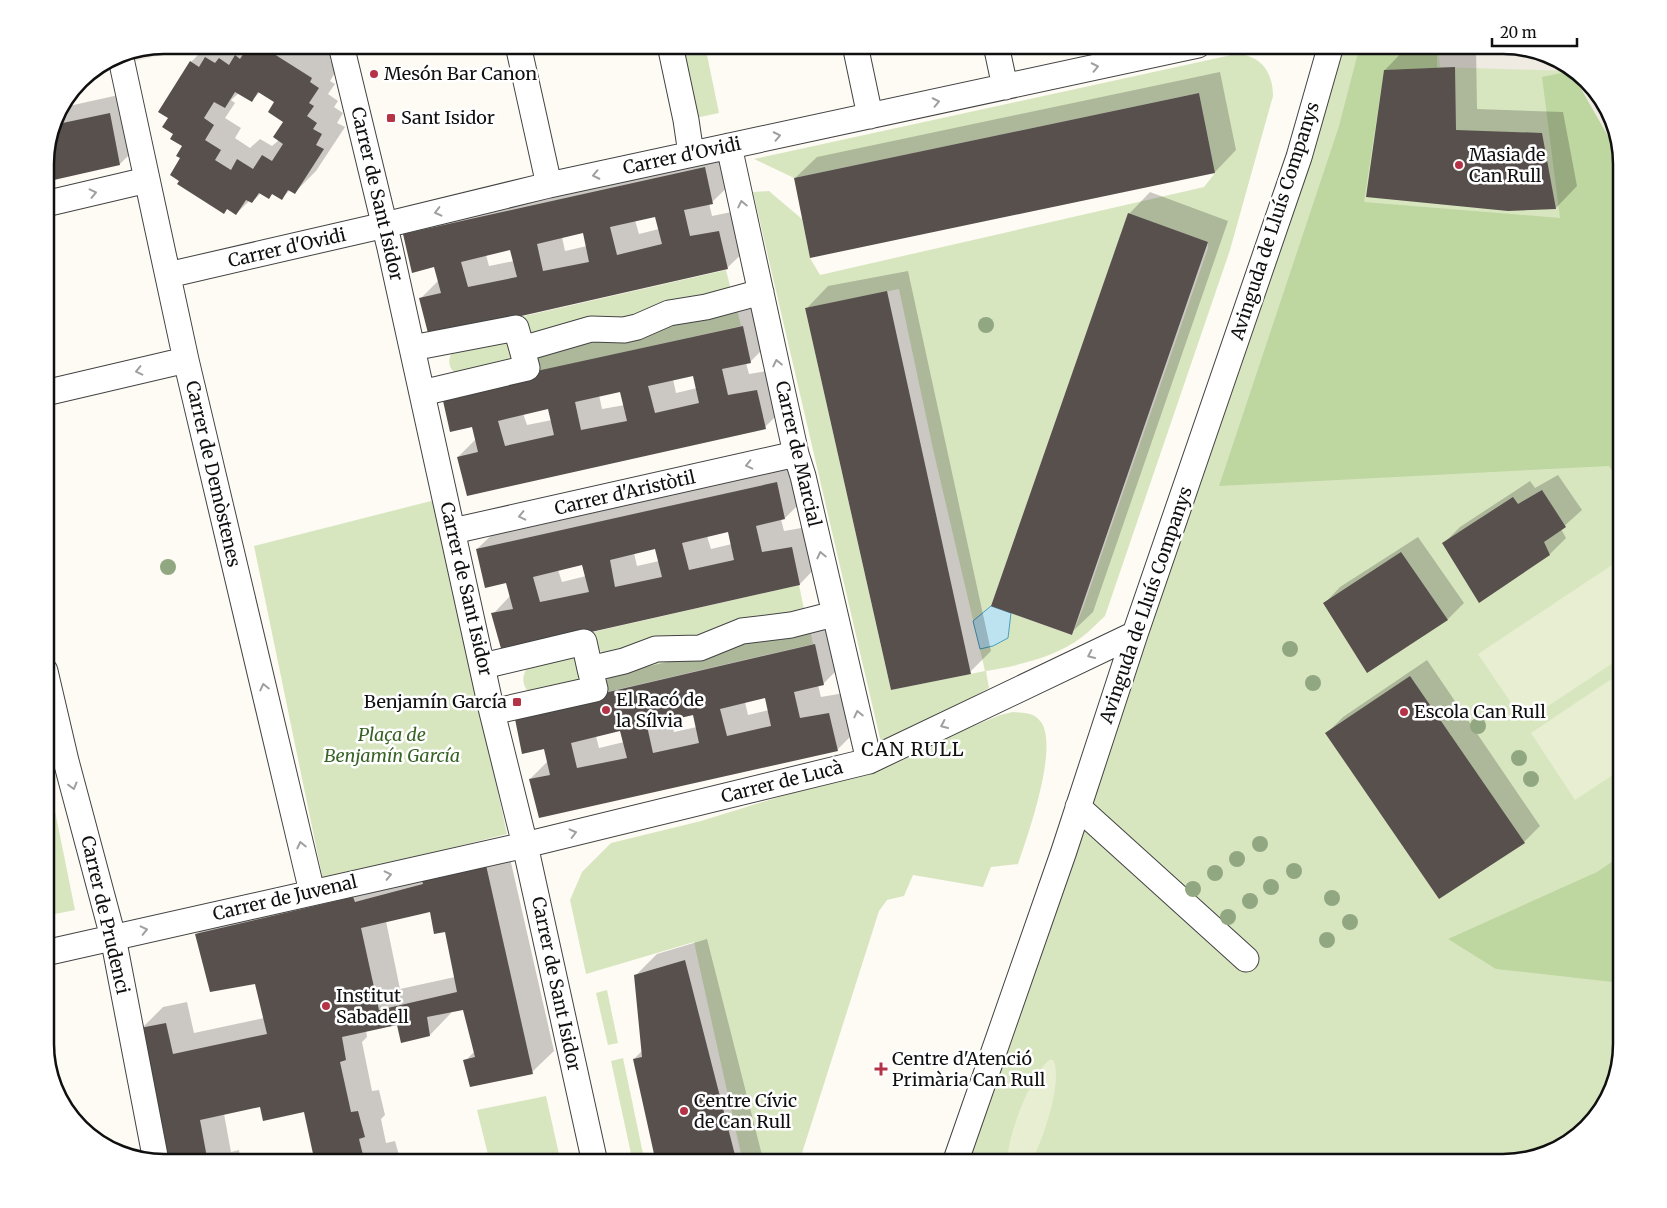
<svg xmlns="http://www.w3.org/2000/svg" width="1667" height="1208" font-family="Merriweather,serif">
<rect width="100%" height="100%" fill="#fefbf4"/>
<path fill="#d8e6c0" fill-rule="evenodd" d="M670 45H705L719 113 686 120Z
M1331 45H1503L1575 69 1610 111 1622 164V1044L1601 1108 1590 1118 1592 1121 1556 1151 1503 1163H955Z
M1236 54C1261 55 1273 72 1273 96L1230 250 1105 616C1097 623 1090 631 1082 637 1056 657 1017 666 986 671L989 688 882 747 753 192 769 191 802 219 810 258 820 275 1204 187 1215 173 1199 93 794 178 754 159ZM1128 214 1208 242V248L1083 608 1072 635 991 606ZM899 289 933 449 985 671 891 690 805 308Z
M726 270 731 290 660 310 538 337 527 333 520 317Z
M737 309 741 326 535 372V359L538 355 559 347Z
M508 334 516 368 461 378C450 370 446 364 452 352Z
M435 500 507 834 323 880 254 546Z
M799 585 804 609 720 632 605 655C596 649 595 642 593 632Z
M810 629 813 644 606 692C603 678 611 675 622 669L715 648Z
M581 650 589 685 529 693C521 683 522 676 528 666Z
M1013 712C1024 713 1034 712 1041 722 1059 747 1028 835 1018 864L991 867 983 887 913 875 904 896 887 900 879 911 802 1153 803 1163H743L694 942 586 974 570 900 582 872 611 843 701 821 870 769 1000 715Z
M54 806 75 910 45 916V808Z
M607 990 618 1043 608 1045 596 993Z
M623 1058 645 1163H633L611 1061Z
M546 1096 561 1163H490L477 1110Z"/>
<path fill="#bed6a0" d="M1360 45H1437V68L1384 70 1364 202 1560 218 1542 77 1571 71 1620 157 1622 164V485L1609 466 1219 486 1339 126Z
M1622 855V983L1496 969 1448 939 1597 872Z"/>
<path fill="#e7eed1" d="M1612 565 1622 579V657L1524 722 1478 654Z
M1622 672V769L1575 800 1531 733Z
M1049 1060H1053C1064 1079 1042 1145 1030 1163H1008C1005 1140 1031 1075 1049 1060Z"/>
<path fill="#efeae2" d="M164 45H206L123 64 120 54Z
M1438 45H1503L1575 69 1610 111 1620 157 1571 71 1440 67Z"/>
<path fill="#bde3f1" stroke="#4a9ec2" d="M991 606 1011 613 1008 638 993 646 980 649 973 621Z"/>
<path fill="#0003" fill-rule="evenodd" d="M208 45H315L333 56 330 60 339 66 330 81 335 84 328 94 338 101 334 107 343 113 337 123 345 127 316 171 295 192 290 190 281 199 273 193 269 198 261 193 252 202 250 200 236 214 228 208 224 212 181 180 184 146 175 134 170 117 191 62ZM260 92 276 102 285 121 279 140 272 146 260 139 250 148 235 138 241 128 225 118 235 103 231 100 239 93 252 100Z
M1476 46 1477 109 1563 112 1577 186 1556 208 1509 210 1385 70 1406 48Z
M115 56 101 70 88 73Z
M1220 72 1236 150 1215 172 795 178 817 157Z
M132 92 141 143 120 164 45 181V156L57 112 60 108Z
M726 146 734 181 712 202 709 203 712 216 741 210 749 247 727 268 421 298 439 280 435 266 404 234 426 212ZM656 216 659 229 639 234 635 220ZM584 232 587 246 565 251 562 237ZM511 249 514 261 489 266 486 255Z
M1150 192 1228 221 1093 612 1071 633 1129 214Z
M908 271 991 651 970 672 807 308 828 286Z
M764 305 772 340 750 362 746 363 749 374 778 369 786 406 765 427 458 457 476 439 463 371ZM694 374 697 388 676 393 673 379ZM621 391 625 405 602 409 599 395ZM549 408 552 420 527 425 523 413Z
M799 462 806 497 785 518 781 519 784 531 813 526 821 562 800 584 493 614 511 595 507 581 477 549 499 528ZM729 531 732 544 711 549 707 536ZM656 547 659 561 637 566 634 553ZM583 564 586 576 562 582 558 570Z
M1558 475 1582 510 1561 529 1566 538 1550 554 1443 544 1460 527 1530 481 1535 488Z
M1418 537 1464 603 1448 619 1368 671 1324 604 1340 587Z
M836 623 845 662 823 684 818 685 821 697 850 692 859 728 837 750 530 779 548 761 537 692ZM766 697 769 710 748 715 745 702ZM694 713 697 727 674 732 671 719ZM621 730 624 742 599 748 596 736Z
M1427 660 1540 826 1524 842 1327 733 1343 717Z
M507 845 554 1051 532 1072 465 1061 475 1051 464 1008 451 1011V1013L430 1035 398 1024 366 1030 367 1037 362 1042 372 1091 379 1090 385 1115 381 1119 386 1143 395 1141 399 1155 390 1163H316L305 1110 261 1106 224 1114 231 1152 239 1150 241 1163H163L142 1028 163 1007 187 1002 194 1033 264 1018 256 982 197 934 218 912ZM431 911 446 930 455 977 400 989 386 921Z
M707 939 764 1163H657L634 1059 642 1051 635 976 657 954Z"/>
<path fill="#58504d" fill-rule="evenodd" d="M249 45H254L261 50 263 47 312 78 310 82 319 88 309 103 314 106 307 116 317 123 313 129 322 134 316 145 324 149 295 194 288 190 282 200 272 194 269 199 259 193 252 203 246 200 236 215 227 209 224 214 177 184 179 181 170 175 180 158 176 156 182 146 170 139 173 134 162 127 168 118 158 112 190 61 199 67 205 57 215 63 219 58 229 65 235 55 240 59ZM235 92 252 102 258 92 274 102 268 112 283 122 273 137 283 144 272 161 262 155 253 169 237 159 231 170 215 160 221 150 205 140 214 125 204 118 214 102 225 108Z
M101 65 102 71 86 74Z
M1455 67 1456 130 1542 133 1556 209 1508 211 1366 197 1384 70Z
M1199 93 1215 173 810 258 794 178Z
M110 113 120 165 45 182V156L53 125Z
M705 167 713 204 684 210 690 236 719 231 728 269 429 337 419 298 441 293 434 267 412 273 403 234ZM655 217 662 244 617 255 610 227ZM583 233 589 262 543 271 537 244ZM510 250 517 277 468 287 461 262Z
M1128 213 1208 242 1072 635 991 606Z
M887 291 971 674 891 690 805 308Z
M743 326 751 363 722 369 728 395 757 390 766 429 467 496 457 457 478 452 472 427 450 432 441 392ZM693 376 699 403 655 413 648 386ZM620 392 627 421 581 430 575 402ZM548 409 554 435 505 446 498 421Z
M777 482 785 519 756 526 762 552 792 547 800 585 502 652 491 613 513 609 506 583 485 588 476 549ZM728 532 734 560 689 570 682 543ZM655 549 662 577 615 587 610 560ZM582 565 589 592 540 602 533 577Z
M1542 490 1566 527 1544 542 1550 555 1479 603 1442 543 1513 497 1518 504Z
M1401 552 1448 620 1367 673 1323 603Z
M815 644 824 685 794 692 800 718 829 713 838 751 539 818 529 779 550 775 544 749 522 754 514 714ZM765 698 771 726 727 736 720 709ZM693 715 699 743 653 753 647 726ZM620 731 627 758 577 768 571 743Z
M1410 676 1525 843 1439 899 1325 733Z
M486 865 533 1074 470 1087 463 1060 475 1057 463 1010 427 1017 430 1036 401 1043 397 1025 342 1037 346 1060 340 1062 351 1112 358 1111 365 1137 359 1139 365 1163H315L304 1112 263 1121 260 1107 200 1120 208 1163H164L140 1028 166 1023 173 1054 267 1034 255 984 210 992 195 934 353 897 355 902 423 884 422 880ZM430 912 434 934 445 932 457 992 379 1010 361 928Z
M685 960 737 1163H656L633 1059 642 1057 634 975Z"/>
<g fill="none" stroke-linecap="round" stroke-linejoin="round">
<defs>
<path id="street" d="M341 45 390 248 492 712 525 845 595 1163
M518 45 549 185
M670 45 686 120 691 154
M855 45 870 116
M996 45 1005 87
M120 54 186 360 312 892
M729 146 796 454 803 476 869 761
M45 204 147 180
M168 275 385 225 549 185 1198 45
M412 348 516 328 522 349
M45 393 186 360
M422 393 527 368 522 349 591 329 624 330 637 327 669 313 706 307 761 292
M453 531 796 454
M483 666 584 642 590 669
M45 671 66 761 113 937 156 1161
M492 712 595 689 590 669 624 661 656 649 700 648 742 631 791 625 834 614
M1078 807 1246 959
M45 953 525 845 869 761 1135 634
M955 1163 1064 851 1135 634 1299 157 1331 45"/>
</defs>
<use href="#street" stroke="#434343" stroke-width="27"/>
<use href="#street" stroke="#fff" stroke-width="25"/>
</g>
<g fill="#91a782">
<circle cx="986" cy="325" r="8"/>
<circle cx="168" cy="567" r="8"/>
<circle cx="1290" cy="649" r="8"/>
<circle cx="1313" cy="683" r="8"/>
<circle cx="1478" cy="726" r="8"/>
<circle cx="1519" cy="758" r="8"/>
<circle cx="1531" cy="779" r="8"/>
<circle cx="1260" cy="844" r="8"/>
<circle cx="1237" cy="859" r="8"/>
<circle cx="1294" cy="871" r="8"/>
<circle cx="1215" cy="873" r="8"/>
<circle cx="1271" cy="887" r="8"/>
<circle cx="1193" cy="889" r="8"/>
<circle cx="1332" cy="898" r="8"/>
<circle cx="1250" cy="901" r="8"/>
<circle cx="1228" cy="917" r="8"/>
<circle cx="1350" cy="922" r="8"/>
<circle cx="1327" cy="940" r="8"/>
</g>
<defs><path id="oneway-chevron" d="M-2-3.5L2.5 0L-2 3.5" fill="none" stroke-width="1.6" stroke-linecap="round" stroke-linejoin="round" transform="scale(1.25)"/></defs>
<g stroke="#9f9f9f">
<use href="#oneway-chevron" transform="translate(1095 67) rotate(-12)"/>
<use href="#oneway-chevron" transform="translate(936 102) rotate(-12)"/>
<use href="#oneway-chevron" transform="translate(777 136) rotate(-12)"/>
<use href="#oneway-chevron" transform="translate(596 175) rotate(168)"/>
<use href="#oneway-chevron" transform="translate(93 193) rotate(-13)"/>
<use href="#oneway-chevron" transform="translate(742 204) rotate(-102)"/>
<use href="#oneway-chevron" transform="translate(438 212) rotate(166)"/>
<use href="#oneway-chevron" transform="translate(777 363) rotate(-102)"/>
<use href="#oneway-chevron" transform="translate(139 371) rotate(167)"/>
<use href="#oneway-chevron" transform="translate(749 465) rotate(167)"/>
<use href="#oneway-chevron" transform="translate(522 516) rotate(167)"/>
<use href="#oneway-chevron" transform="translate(821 555) rotate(-103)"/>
<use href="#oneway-chevron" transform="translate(1091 655) rotate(155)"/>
<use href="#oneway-chevron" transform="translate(264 687) rotate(-103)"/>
<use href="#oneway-chevron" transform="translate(858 714) rotate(-103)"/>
<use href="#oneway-chevron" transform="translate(944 725) rotate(155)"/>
<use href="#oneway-chevron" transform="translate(73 786) rotate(75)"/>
<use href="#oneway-chevron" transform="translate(573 833) rotate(-14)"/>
<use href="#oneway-chevron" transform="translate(301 845) rotate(-103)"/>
<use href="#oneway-chevron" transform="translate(388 875) rotate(-13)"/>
<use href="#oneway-chevron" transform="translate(144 930) rotate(-13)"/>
</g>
<g fill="#b53346" stroke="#fff" stroke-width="2">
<circle cx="374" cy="74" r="5"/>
<rect x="386" y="113" width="10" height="10" rx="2.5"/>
<circle cx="1459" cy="165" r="5"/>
<rect x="512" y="697" width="10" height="10" rx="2.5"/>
<circle cx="606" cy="710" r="5"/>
<circle cx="1404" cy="712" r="5"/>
<circle cx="326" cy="1006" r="5"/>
<path d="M878.5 1061.5h5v5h5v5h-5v5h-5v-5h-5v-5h5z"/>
<circle cx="684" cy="1111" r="5"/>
</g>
<g text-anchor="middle" stroke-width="5" stroke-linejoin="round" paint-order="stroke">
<g font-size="18" fill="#101010" stroke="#fff" text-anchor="start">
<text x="384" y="80">Mesón Bar Canon</text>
<text x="401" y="124">Sant Isidor</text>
<text x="1469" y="161">Masia de<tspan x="1469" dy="21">Can Rull</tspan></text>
<text x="616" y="706">El Racó de<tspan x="616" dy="21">la Sílvia</tspan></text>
<text x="507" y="708" text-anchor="end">Benjamín García</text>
<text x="1414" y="718">Escola Can Rull</text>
<text x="336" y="1002">Institut<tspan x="336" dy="21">Sabadell</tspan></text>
<text x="892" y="1065">Centre d'Atenció<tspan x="892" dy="21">Primària Can Rull</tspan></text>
<text x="694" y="1107">Centre Cívic<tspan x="694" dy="21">de Can Rull</tspan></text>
</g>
<g font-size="18" fill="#101010" stroke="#fff">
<text transform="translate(682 156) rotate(-12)" y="6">Carrer d'Ovidi</text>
<text transform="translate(377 194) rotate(77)" y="6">Carrer de Sant Isidor</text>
<text transform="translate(1275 221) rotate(-72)" y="6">Avinguda de Lluís Companys</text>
<text transform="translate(287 248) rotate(-13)" y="6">Carrer d'Ovidi</text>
<text transform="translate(798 454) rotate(77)" y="6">Carrer de Marcial</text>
<text transform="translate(213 474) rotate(77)" y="6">Carrer de Demòstenes</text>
<text transform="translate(625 493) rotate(-13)" y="6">Carrer d'Aristòtil</text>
<text transform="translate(466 589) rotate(77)" y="6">Carrer de Sant Isidor</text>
<text transform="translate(1146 605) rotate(-71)" y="6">Avinguda de Lluís Companys</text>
<text transform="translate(782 782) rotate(-14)" y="6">Carrer de Lucà</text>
<text transform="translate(285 898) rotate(-13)" y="6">Carrer de Juvenal</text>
<text transform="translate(105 915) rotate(77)" y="6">Carrer de Prudenci</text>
<text transform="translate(556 984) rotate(78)" y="6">Carrer de Sant Isidor</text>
</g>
<g font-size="18" font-style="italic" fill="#386325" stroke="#fff">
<text x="392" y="741">Plaça de<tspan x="392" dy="21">Benjamín García</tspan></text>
</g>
<g font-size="19" letter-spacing="1" fill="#101010" stroke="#fff">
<text x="913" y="756">CAN RULL</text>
</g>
</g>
<path d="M0 0H1667V1208H0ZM164 54H1503A110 110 0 0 1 1613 164V1044A110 110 0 0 1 1503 1154H164A110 110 0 0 1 54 1044V164A110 110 0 0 1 164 54Z" fill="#fff" fill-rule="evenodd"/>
<path fill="none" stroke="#101010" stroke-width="2.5" d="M164 54H1503A110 110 0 0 1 1613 164V1044A110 110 0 0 1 1503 1154H164A110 110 0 0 1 54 1044V164A110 110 0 0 1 164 54Z"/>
<path d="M1492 38v8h85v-8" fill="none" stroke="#101010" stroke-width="2.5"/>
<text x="1500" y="38" font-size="15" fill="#101010" stroke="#ffffff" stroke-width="4" paint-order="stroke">20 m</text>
</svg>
